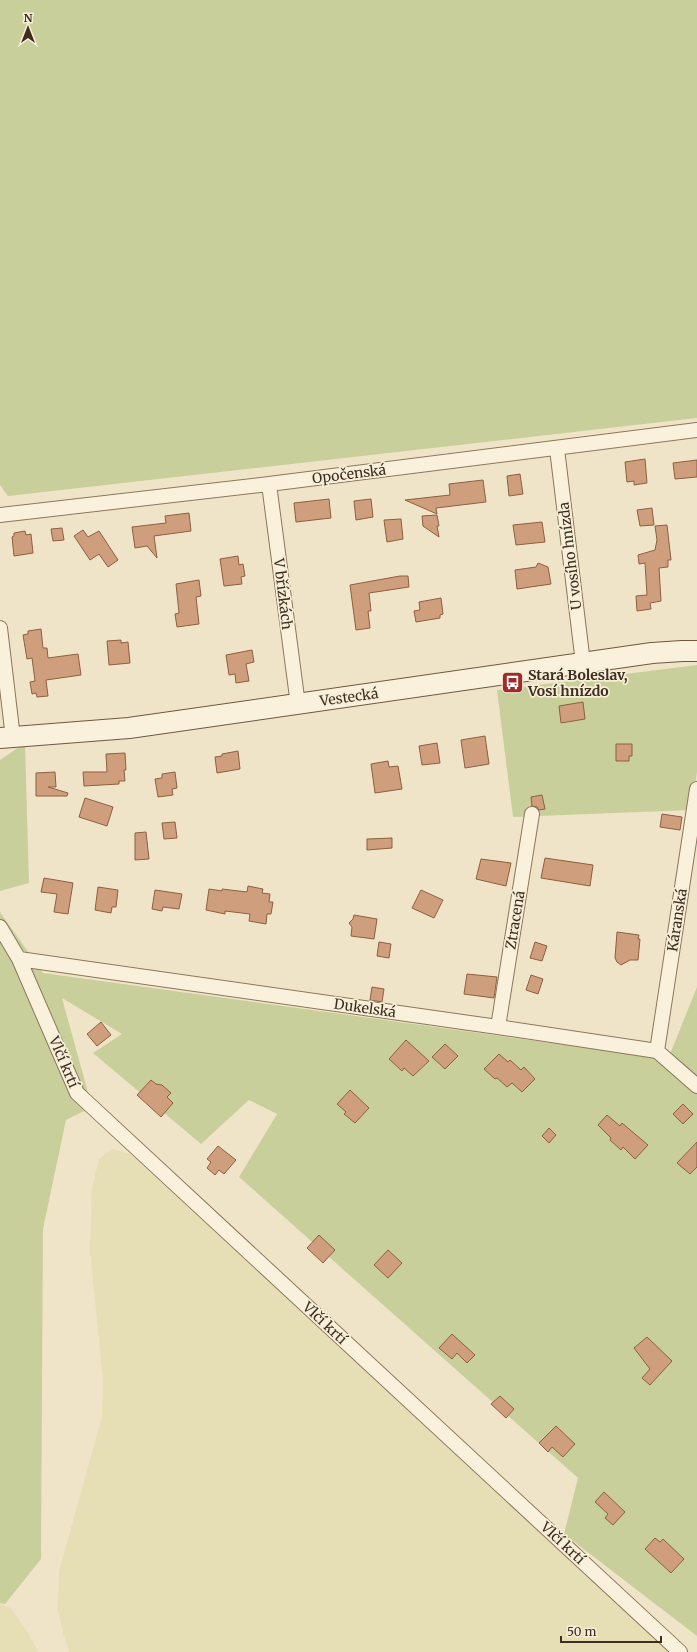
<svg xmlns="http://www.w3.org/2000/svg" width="697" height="1652" font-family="Merriweather,serif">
<rect width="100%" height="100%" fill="#f0e4c8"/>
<path fill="#e6deb5" d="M112 1149 130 1154 166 1183 629 1612 670 1652H69L63 1633 58 1610 59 1571 102 1417 103 1380 90 1250 92 1188 99 1159Z
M0 1604 11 1608 27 1631 38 1652H0Z"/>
<path fill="#c9cf9b" d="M0 0H697V418L8 496 0 485Z
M697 665V772L691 810 513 817 497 690Z
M25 743 29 883 0 891V760Z
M0 912 43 973 668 1059 697 987V1636L564 1534 578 1478 239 1177 277 1114 249 1100 201 1144 93 1053 122 1034 62 998 92 1107 66 1120 43 1229 41 1559 5 1604 0 1603Z"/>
<path fill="#cf9f7d" stroke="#8d5f41" d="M645 459 647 483 634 485V481L627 482 625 462Z
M697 460V477L675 479 673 463Z
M520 474 523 494 509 496 507 476Z
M483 480 486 502 436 508 437 514 405 500 450 495 449 484Z
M329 499 331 518 296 522 294 503Z
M371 499 373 517 356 520 354 501Z
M652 508 654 525 640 526 637 510Z
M189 513 191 531 154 536 157 558 147 546 135 548 132 527 166 523 165 516Z
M437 515 439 526H437L439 537 423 526 422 516Z
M401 519 403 539 387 542 384 520Z
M542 522 545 542 516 545 513 525Z
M667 525 671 560H668V567L659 568 661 601 650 603 651 609 637 611 636 596 647 595 645 563 639 564 638 555 655 550 657 540 655 526Z
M62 528 64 540 53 541 51 529Z
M83 530 88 537 99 531 118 560 108 567 99 554 90 560 74 536Z
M25 531 26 535 31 534 33 553 14 556 12 537 14 536V533Z
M238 556 239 565 243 564 245 576 241 577 242 584 224 586 220 559Z
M538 563 548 567 551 584 517 589 515 570 536 567Z
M400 576H408L409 587 369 593 371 611H368L370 628 356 630 350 585Z
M199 580 201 596 196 597 199 624 177 627 175 614 179 613 176 584Z
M441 598 443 614 440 615V618L416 622 414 611 420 610 419 602Z
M41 629 43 648H47L48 658 78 654 81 675 46 680 48 696 37 697 36 693 32 694 30 682 35 681 32 658 27 659 23 635 28 634V631Z
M121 640V643L128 642 130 663 109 665 107 641Z
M252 650 254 662 246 664 249 681 236 683 235 674 229 675 226 655Z
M583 702 585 719 561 723 559 706Z
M485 736 489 764 465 768 461 740Z
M437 743 440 763 422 765 419 746Z
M616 744H632V756H629V761H616Z
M238 751 240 769 217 773 215 757 222 756V754Z
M125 753 126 770H124L125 781H119V784L84 786 83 772H107L106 754Z
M388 761 389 767 398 766 402 789 375 793 371 764Z
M55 772 56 787H48L68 793 67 796H36V773Z
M175 772 177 788 172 789 173 795 158 797 155 779 162 778V774Z
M542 795 545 809 539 810 537 807 532 806 531 797Z
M85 798 113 807 107 826 79 817Z
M662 814 682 817 680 830 660 827Z
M175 822 177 838 164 839 162 823Z
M146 832 149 859 135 860V833Z
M392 838V848L367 850V839Z
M545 858 593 865 590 886 541 878Z
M481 859 511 863 506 886 476 879Z
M44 878 73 883 68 914 54 912 57 894 41 892Z
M248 886 263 889 262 893 270 894 269 902H273L271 914H267L266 924 249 921 250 914 225 911V914L206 910 209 889 222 891V889L247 892Z
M98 887 118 890 116 907H112L111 913 95 910Z
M155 890 182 894 179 909 163 907 162 911 152 909Z
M421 890 443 900 434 918 412 908Z
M354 915 377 919 374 939 351 936 352 927 349 923 353 919Z
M617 932 639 935 638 939H640L638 960H630L621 965 617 962 615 958Z
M379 942 391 944 389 958 377 956Z
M535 942 547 946 542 961 530 958Z
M467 974 497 977 494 998 464 994Z
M531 975 543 979 538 994 526 990Z
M372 987 384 989 382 1002 370 1000Z
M101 1022 111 1035 97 1046 87 1034Z
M406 1040 429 1061 413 1076 404 1068 402 1071 389 1059Z
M445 1044 458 1056 445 1069 432 1057Z
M499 1054 508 1062 510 1060 521 1070 524 1067 535 1079 522 1092 512 1083 507 1087 497 1078 495 1079 484 1069Z
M151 1080 156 1084 162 1085 171 1093 167 1097 173 1103 161 1117 137 1095Z
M350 1090 369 1108 355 1123 344 1114 346 1112 337 1104Z
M683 1104 693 1114 683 1124 673 1114Z
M607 1115 620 1126 622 1123 648 1145 635 1159 623 1147 621 1150 610 1140 611 1138 598 1125Z
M549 1128 556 1135 549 1143 542 1136Z
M697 1142V1167L690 1174 677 1163Z
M218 1146 236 1160 224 1174 219 1170 215 1175 207 1168 211 1162 207 1159Z
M319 1235 335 1250 323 1263 307 1248Z
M388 1250 402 1263 388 1278 374 1265Z
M452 1334 475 1355 467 1363 457 1353 452 1359 439 1348Z
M647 1337 672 1361 650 1385 642 1378 650 1369 634 1348Z
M500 1396 514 1409 506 1418 491 1404Z
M556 1426 575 1444 563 1457 552 1447 548 1452 539 1443Z
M604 1492 625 1512 613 1525 605 1518 608 1514 595 1502Z
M655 1538 660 1542 663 1539 684 1559 671 1573 645 1549Z"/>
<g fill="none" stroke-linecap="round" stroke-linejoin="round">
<defs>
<path id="street" d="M557 449 583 663
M269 484 298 705
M0 515 269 484 697 430
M0 628 13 738
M0 927 19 959 77 1093 680 1652
M19 959 498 1027 657 1051 697 1086
M498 1027 532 814
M657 1051 697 789"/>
<path id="secondary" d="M0 738 129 728 652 653 682 651H697"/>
</defs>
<use href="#street" stroke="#8d765c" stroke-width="16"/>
<use href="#secondary" stroke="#6f573f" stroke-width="22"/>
<use href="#street" stroke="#faf1dc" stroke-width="14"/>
<use href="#secondary" stroke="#faf1dc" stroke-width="20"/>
</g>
<defs>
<symbol id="bus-square" viewBox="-11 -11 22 22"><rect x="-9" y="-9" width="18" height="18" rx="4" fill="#9e2a2b" stroke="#f7eed8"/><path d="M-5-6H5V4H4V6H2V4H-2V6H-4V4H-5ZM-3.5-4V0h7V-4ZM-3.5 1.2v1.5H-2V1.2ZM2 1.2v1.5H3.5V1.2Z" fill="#fff"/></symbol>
</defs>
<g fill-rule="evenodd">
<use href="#bus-square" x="500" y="670" width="25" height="25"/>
</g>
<g text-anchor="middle" stroke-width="3.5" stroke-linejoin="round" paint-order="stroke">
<g font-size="14" fill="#3d2e20" stroke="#f7eed8">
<text transform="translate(349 474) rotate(-7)" y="5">Opočenská</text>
<text transform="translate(570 556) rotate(-97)" y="5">U vosího hnízda</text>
<text transform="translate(283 594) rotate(83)" y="5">V břízkách</text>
<text transform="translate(349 697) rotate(-8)" y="5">Vestecká</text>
<text transform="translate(515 920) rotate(-81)" y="5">Ztracená</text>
<text transform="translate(677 920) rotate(-81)" y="5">Káranská</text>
<text transform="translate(365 1008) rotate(8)" y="5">Dukelská</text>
<text transform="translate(64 1062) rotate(67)" y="5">Vlčí krtí</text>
<text transform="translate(325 1323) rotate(43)" y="5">Vlčí krtí</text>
<text transform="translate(563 1543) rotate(43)" y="5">Vlčí krtí</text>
</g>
<g font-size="14" font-weight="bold" fill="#3d2e20" stroke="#f7eed8" text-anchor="start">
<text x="528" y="680">Stará Boleslav,<tspan x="528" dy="16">Vosí hnízdo</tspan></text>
</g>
</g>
<g transform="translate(28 28)" stroke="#f7eed8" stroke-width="3" paint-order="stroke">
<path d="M0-3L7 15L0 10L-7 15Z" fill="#3d2e20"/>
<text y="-6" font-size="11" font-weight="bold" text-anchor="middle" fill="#3d2e20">N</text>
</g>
<path d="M561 1636v6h100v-6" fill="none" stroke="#3d2e20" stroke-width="2"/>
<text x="567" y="1636" font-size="12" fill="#3d2e20" stroke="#f7eed8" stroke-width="3" paint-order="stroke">50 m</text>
</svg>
